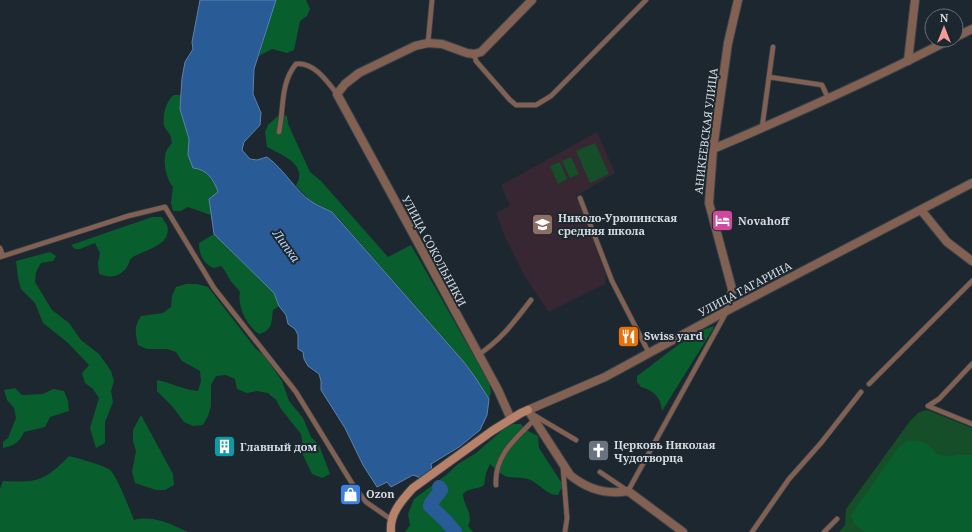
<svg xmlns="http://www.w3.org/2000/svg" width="972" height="532" font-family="'Noto Serif',serif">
<rect width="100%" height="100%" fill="#1d272f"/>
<path fill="#362733" d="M597 132 615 173 576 196 606 275 605 284 549 312 525 277 504 235 496 213 510 206 501 185Z"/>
<path fill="#154e28" d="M595 143 609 174 590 183 576 151Z
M571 157 579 174 570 178 562 161Z
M560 162 567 179 558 184 550 166Z
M925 410 930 411 972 428V532H839L845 525 846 509 910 421 918 413Z"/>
<path fill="#085f2d" d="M276 0H306L310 9 307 16 300 21 294 50 287 53 272 49 259 56Z
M174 95H181L180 109 189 139 188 155C199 167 213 176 218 192L209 199 211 215 188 207 181 211H173L171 203 173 187C167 180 164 167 165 157 165 151 169 147 172 143 171 139 171 136 169 133 168 131 166 130 165 128 161 119 166 100 174 95Z
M280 114 287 116 288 124 310 172 321 181 388 257 411 245 489 383 491 392 489 399 475 377 463 361 333 212 312 202 296 186C297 183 299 180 299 177 302 162 278 153 267 147L265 132 268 125Z
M152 217H162C163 220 166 223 167 225 173 245 144 250 133 257 129 259 129 264 127 267 119 278 110 278 99 274L98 263 100 253 95 243 80 249H75L71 245Z
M214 234 274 293 279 306 273 310C271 323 273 330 259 334 247 326 237 307 240 292 237 287 231 283 229 278 226 273 225 270 221 266L214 268C203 264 199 254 199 243Z
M50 252 56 256 53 261 41 263 36 272 35 282 52 310 69 323 81 340 99 354 111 371 114 381 111 391 113 402 105 422V443L96 448 90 428 99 398 93 389 85 383 82 373 89 365 67 342 43 323 35 303 21 289 18 278 16 261Z
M186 284H197L208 287 256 349 264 355 282 381 289 401 303 418 311 437 319 445 330 474 322 478 312 474 303 455V445L301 434 281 409 276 400 268 393 257 391 247 393 237 389 235 379 226 375 216 376 211 385V406L208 416 203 425 193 426 184 422 172 406 157 391V380C171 383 184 390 198 391L201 381 200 371 182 361 176 352 167 349H147L138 345C135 332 134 327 141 316L163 313 171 307 172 296 176 287Z
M714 326 713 329 662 411C661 397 653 390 641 387L637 382V376C660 360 687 334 714 326Z
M15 388 22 395 43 394 53 389 64 391 68 401 69 411 50 417 45 427 24 432C19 443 15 445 3 448V442L8 438 16 418 14 408 7 400 4 390Z
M141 415 173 474 174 485 165 490H156L135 483 132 472 136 451 133 441V430Z
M513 424H521L526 430 538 436 539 448 561 482 562 487 558 495C547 496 538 482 528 479 522 477 514 478 508 477 502 476 495 468 490 464L486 473 484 485C478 490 469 487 463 494 463 505 474 514 468 526L473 532H405L410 525 408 514 414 499 446 475 458 464 476 453 505 428Z
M907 441C914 441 922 440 928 445 934 450 935 454 944 456 952 457 962 453 972 455V532H864L862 530 854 524 851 515 898 448Z
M69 456C80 459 101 464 110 470 117 476 130 510 134 520 154 515 170 524 188 532H0V489L3 481C37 483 45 481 69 456Z"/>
<path fill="#295b96" stroke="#5d82ad" d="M200 0H276L254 69 253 94 261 113 260 125 244 142 242 150 250 159 257 160 267 157C285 170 295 191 312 202 318 206 326 209 332 212L463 361 475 377 489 399 487 415 480 430 459 447 431 464 432 471 421 478 413 475 391 487 387 482 377 487 363 465 345 428 321 390V381L319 374 308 366 304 359 303 352 298 349V335L295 329 288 324 286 315 279 306 274 293 214 234 209 199 218 192C214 180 207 169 193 168L188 155 189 139 180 109 182 78 185 62 193 49 192 42Z"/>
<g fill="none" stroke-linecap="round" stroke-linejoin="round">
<path stroke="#295b96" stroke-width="14" d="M439 487 441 490 431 503 430 506 446 521 455 532"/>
<defs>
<path id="lane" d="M428 43 432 0
M474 54 476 61 510 100 516 105H536L551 96 646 0
M769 77 822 85 828 98
M762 128 773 47
M279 132C284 109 280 83 296 64 314 62 327 81 337 94
M580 198 612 281 649 353
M0 248 3 256
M0 257 128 216 165 207 214 288 296 392 353 485 366 502 392 520
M478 355C502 339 514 322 531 300
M972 364 939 399 928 406 972 424
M869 384 972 281
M532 414 576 440
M563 468 567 518 565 532
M600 472 628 491 727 311
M496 485C494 456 515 439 534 420
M752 532 789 479 821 443 861 392
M824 532 837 519"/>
<path id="street" d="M956 37 972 29
M908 61 915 0
M713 149C793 115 872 80 949 40
M921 210 947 242 972 261
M728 310 731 298 732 289 709 203 713 149 728 43 738 0
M511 419 498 390 337 94 345 84 359 73 415 46 428 43 442 44 467 53 474 54 481 52 532 0
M683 532 628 491C606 495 587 489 570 475L528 410 605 377 728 310 972 183"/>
<path id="secondary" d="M391 532C389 514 402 500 413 488L492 431 521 413 528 410"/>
</defs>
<use href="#lane" stroke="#3b444c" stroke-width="6"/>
<use href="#street" stroke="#3b444c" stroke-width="10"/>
<use href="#secondary" stroke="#3b444c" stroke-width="10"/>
<use href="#lane" stroke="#836152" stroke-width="4.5"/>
<use href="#street" stroke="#836152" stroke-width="8"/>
<use href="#secondary" stroke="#b8826a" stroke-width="8"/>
</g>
<defs>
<symbol id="hotel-square" viewBox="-11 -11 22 22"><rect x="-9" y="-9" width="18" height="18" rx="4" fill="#d1479c" stroke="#1d272f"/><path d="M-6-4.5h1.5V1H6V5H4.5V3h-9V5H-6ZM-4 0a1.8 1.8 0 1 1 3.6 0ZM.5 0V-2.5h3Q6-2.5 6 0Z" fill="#fff"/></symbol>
<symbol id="school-square" viewBox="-11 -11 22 22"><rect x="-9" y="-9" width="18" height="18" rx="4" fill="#8d6e63" stroke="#1d272f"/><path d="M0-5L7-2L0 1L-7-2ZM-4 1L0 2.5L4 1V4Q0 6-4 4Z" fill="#fff"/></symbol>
<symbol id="restaurant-square" viewBox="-11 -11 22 22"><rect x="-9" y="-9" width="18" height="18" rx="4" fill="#e8710a" stroke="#1d272f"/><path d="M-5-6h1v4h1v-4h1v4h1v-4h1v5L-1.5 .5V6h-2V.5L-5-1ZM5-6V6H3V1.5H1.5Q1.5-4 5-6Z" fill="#fff"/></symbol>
<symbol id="building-square" viewBox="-11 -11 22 22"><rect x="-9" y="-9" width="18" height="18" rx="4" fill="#0f9aa8" stroke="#1d272f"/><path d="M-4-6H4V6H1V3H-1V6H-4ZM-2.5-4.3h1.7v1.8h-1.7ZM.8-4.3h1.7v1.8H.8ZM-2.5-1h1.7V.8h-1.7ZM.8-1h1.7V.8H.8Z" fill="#fff"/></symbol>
<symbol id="church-square" viewBox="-11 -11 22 22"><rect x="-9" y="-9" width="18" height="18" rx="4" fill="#6b7280" stroke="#1d272f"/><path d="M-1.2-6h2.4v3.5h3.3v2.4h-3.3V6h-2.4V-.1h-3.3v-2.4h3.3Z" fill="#fff"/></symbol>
<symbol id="shop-square" viewBox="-11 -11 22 22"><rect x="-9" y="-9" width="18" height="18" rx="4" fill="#3f7fe0" stroke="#1d272f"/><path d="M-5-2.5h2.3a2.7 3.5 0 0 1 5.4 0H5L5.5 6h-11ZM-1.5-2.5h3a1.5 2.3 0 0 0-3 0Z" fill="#fff"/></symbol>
</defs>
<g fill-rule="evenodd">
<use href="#hotel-square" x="710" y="208" width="25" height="25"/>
<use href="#school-square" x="530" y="212" width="25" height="25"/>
<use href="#restaurant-square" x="616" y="324" width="25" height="25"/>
<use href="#building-square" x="212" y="434" width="25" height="25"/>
<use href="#church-square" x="586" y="438" width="25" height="25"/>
<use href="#shop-square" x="338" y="482" width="25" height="25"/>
</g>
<g text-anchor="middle" stroke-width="4" stroke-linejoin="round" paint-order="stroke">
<g font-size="11" fill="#d6dce2" stroke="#1d272f">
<text transform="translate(706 131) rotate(-83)" y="4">АНИКЕЕВСКАЯ УЛИЦА</text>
<text transform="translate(434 251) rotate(62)" y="4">УЛИЦА СОКОЛЬНИКИ</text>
<text transform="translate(745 289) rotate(-28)" y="4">УЛИЦА ГАГАРИНА</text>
</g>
<g font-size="11" font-weight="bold" fill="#d6dce2" stroke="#1d272f" text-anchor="start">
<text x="558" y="222">Николо-Урюпинская<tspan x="558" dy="13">средняя школа</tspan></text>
<text x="738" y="225">Novahoff</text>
<text x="644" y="340">Swiss yard</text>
<text x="614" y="449">Церковь Николая<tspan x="614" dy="13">Чудотворца</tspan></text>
<text x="240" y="451">Главный дом</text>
<text x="366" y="498">Ozon</text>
</g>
<g font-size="12" font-style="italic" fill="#bcd8fa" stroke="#1d272f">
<text transform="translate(286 246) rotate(54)" y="4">Липка</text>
</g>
</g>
<g transform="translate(944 28)"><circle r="19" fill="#1d272f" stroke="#676f77"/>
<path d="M0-3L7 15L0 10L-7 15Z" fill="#f59c96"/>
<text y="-6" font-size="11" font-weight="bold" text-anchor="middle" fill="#d6dce2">N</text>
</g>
</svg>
